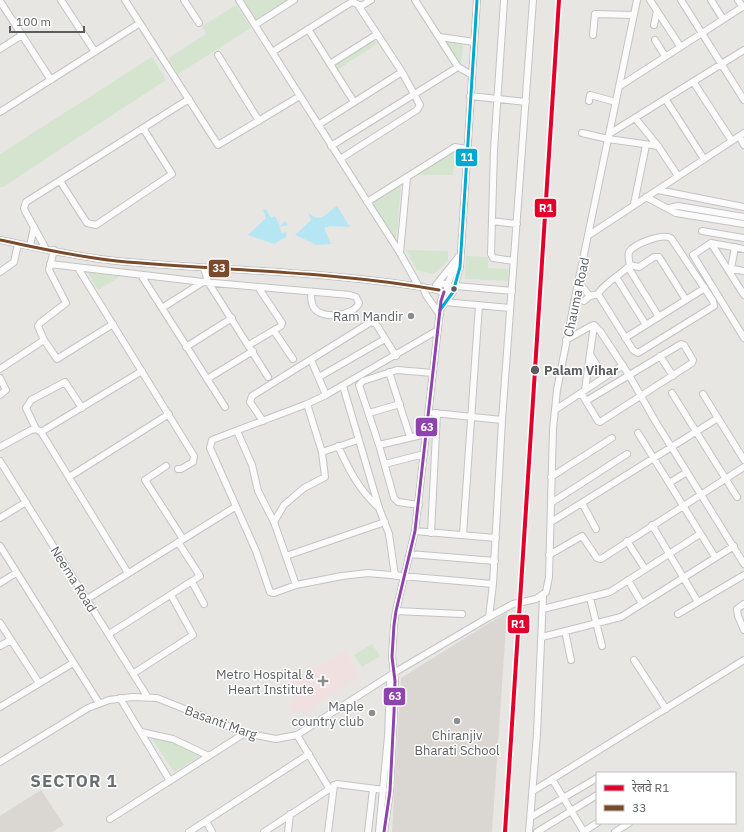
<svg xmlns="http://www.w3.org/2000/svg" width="744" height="832" font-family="'IBM Plex Sans','Noto Sans Devanagari',sans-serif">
<rect width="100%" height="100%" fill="#e8e6e3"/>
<path fill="#dad6d2" d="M507 612 492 832H392L401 678Z
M41 790 64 825 52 832H0V816Z"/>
<path fill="#f1e0e0" d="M346 651 359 677 318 703 306 715 300 709 297 712 290 713 289 709 291 703 297 701 287 684Z"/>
<path fill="#d4e4ce" d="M244 0H288L256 20Z
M236 5 251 28 178 74 168 58 206 34 202 26Z
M374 39 377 44 337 70 333 64Z
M445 40 463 43 461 66Z
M152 57 166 80 3 187H0V154Z
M455 148 453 175H413Z
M401 184 396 240 372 202Z
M406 250 448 251V261L434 274 417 270Z
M466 256 488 257V268L508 269V281L465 279Z
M86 270 121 276 98 290Z
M372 644 380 656 362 667 354 655Z
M151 737 171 741 200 756 174 772Z"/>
<path fill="#b6e5f3" d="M337 206 350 227 330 226 324 228 331 244 317 245 295 235 311 220 308 213C322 223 324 215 337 206Z
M266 209 271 218 275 216 280 226 285 221 288 225 279 227 282 233 286 232V237L274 244 248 235 266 218 263 210Z"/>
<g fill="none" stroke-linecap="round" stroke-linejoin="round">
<defs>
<path id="minor" d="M61 0 95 52
M125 0 218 145 300 96
M184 0 199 23
M239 0 400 253 418 285
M415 0 458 67 472 75
M504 0 494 150 491 254 493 258 514 261
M650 0 680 46
M681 0 744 100
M711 0 723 19
M738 0 743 7
M0 1 51 80
M255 25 294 0
M654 25 657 11
M308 29 354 102
M593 35 595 14 633 15
M440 37 474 42
M655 40 665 56
M0 49 22 35
M272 52 350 3 353 2 361 6 371 0
M218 55 259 121
M330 64 376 35
M694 83 732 141
M620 86 744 6
M470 96 526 102
M666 100 704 159
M589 101 590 95 616 102
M0 112 140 23
M635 118 658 146
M318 125 402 72
M582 133 608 139 658 146 678 176
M609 134 744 50
M739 136 744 145
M331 146 458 67
M340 159 417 110 420 105 402 72 358 5
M60 181 87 223 96 225 172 174 143 128
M658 190 744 207
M646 197 676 213 744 224
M367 202 455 147 466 149
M634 204 646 145
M669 208 678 206 744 217
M492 221 517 224
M702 231 744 238
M589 235 744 133
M0 240C39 248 77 257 117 261 224 271 334 271 439 290
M711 243 744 295
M30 246 34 227
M46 249 25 211 24 208 26 202 189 99
M744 249 711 243 693 255 744 338
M54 250 49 270 66 303 40 323 38 326 44 340 57 359 113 324
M400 253 407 177
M50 264 203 282 350 295 356 297 359 303C354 316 322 320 314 308 311 304 311 298 311 293
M630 265 639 267 654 257H659L686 300
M628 267 659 317
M78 268 194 456 193 462 181 469H178
M204 268 208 282 268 377
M728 268 744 271
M731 269 735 247
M0 272 14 262 18 244
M141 275 225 407
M616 277 646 325
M579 283 590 296
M438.5 288a4.5 4.5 0 1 1 9 0a4.5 4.5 0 1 1-9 0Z
M436 285 456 260
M447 286 458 257
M423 287 426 295 440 315
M447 288 456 286 512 291
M584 301 590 296 598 294C605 282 620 276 630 265 629 262 628 255 629 252 634 244 662 233 671 238L713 301 714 306 638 353 633 350 598 294
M444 302 510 308
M162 308 203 282
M440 310 453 292 460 267 477 0
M438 330 326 395 307 404 212 440 210 448 256 551 270 592 274 593 296 585 342 576 368 573 493 584
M274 331 293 359
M625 338 705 288
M566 340 591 326 594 325 600 331 629 375 654 419 744 564
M249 345 281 326 282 323 258 287
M186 347 232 318
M590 354 604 377
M660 356 673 376
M311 360 326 395
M0 369 44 340
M389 372 410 437
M319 377 385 339
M0 378 6 390 0 395
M207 379 253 351
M343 386 379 508 389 534 395 576
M585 390 594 325
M581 393 598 421 600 422 692 363 693 360 684 345 681 344 586 401
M672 393 737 497
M703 394 744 460
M82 408 65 382 31 400 26 408 36 429 41 432 128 573
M555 410 623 365
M369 413 400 404
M434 413 502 420
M263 421 250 402 252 396 371 322 376 324 396 356
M237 431 252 465 258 491 274 522 296 585
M41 432 142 371
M638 433 715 557
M379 445 426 434
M338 446C349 470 359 490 379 508
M0 447 31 430 36 429
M322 452 358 440
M0 461 147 696
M385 464 424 454
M166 466 145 480 183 539
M69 477 169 414
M551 477 612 438
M669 483 687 472
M551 503 627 454
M419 505 398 502 394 498 379 445 359 385 363 381 397 370 433 373
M583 505 596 529
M0 518 26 502
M274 522 284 505 304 488 325 477 322 452 307 404
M551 522 718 418
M652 525 698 602
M415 531 496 538
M431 533 437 413
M463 535 479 305
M627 541 645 569
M0 546 99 703
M410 554 495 561
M549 555 582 536 597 558 601 559 744 467
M286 556 385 522
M628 580 642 604
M192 582 204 604
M0 583 16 573
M590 598 602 646
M87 599 235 507
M744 604 737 609 738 616 744 630
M543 609 610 592 700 534
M396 611 462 614
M678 614 744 575
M489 617 493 584 502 420 533 0
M0 623 39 683
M565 631 571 660
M109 634 200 576 178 542
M542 637 621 617 734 546
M0 646 11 640
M634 660 666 709
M134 673 193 635 171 595
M120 698 170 781
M0 707 73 663
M141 732 173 739 209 756
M297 735 329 788
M0 762 88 708 109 700 132 697 157 698 245 733 276 739 297 735 397 671 489 617 513 604 536 599 546 592 549 577 553 429 557 390 577 288 637 0
M552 779 584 832
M533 791 744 660
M531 817 597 778
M110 819 245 733
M206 821 212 832
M189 832 309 754
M264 832 337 784 384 790
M288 832 290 814
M328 832 334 785
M368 832 373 789
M379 832 388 736 390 681 393 674
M384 832 390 791 394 713 395 681 392 657 394 625 396 611 415 531 441 301 444 292
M529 832 537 734 543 596
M537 832 597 795
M583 832 597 823
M615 832 629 823"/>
</defs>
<use href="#minor" stroke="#c4c3c4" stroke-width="8"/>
<use href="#minor" stroke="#fcfbfb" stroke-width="6"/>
<defs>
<path id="bus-1" d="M0 240C39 248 77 257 117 261 224 271 334 271 439 290"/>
<path id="bus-2" d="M440 310 453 292 460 267 477 0"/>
<path id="bus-3" d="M384 832 390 791 394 713 395 681 392 657 394 625 396 611 415 531 441 301 444 292"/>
</defs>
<use href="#bus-1" stroke="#fff" stroke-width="6"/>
<use href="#bus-2" stroke="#fff" stroke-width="6"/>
<use href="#bus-3" stroke="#fff" stroke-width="6"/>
<use href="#bus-1" stroke="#7a4b2a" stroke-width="3"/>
<use href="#bus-2" stroke="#00a9ce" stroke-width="3"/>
<use href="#bus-3" stroke="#8e44ad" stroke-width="3"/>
<defs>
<path id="rail-1" d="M505 832 559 0"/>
</defs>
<use href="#rail-1" stroke="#fff" stroke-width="7"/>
<use href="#rail-1" stroke="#e4002b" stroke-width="4"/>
</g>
<g fill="#595d60" stroke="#fff" stroke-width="1.5">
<circle cx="454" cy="289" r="3.5"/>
<circle cx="535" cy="370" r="5"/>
</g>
<g fill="#8b8d8e" stroke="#fff" stroke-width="1.5">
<circle cx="411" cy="316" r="4"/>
<path d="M321 675h4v4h4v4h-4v4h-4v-4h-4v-4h4z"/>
<circle cx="372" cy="713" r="4"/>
<circle cx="457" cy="721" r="4"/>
</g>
<g text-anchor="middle" stroke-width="3" stroke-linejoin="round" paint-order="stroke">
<g font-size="13" fill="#595d60" stroke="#fff">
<text transform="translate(576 297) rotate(-78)" y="5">Chauma Road</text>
<text transform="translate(74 579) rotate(58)" y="5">Neema Road</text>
<text transform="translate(221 722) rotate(20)" y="5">Basanti Marg</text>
</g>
<g font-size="13" fill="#595d60" stroke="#fff" text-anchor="end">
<text x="403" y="321">Ram Mandir</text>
<text x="314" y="679">Metro Hospital &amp;<tspan x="314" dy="15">Heart Institute</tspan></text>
<text x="364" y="711">Maple<tspan x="364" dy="15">country club</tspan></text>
<text x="457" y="740" text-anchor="middle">Chiranjiv<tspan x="457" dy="15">Bharati School</tspan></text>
</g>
<g font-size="13" font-weight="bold" fill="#595d60" stroke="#fff" text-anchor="start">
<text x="544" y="375">Palam Vihar</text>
</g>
<g font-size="17" font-weight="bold" letter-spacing="1" fill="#6a7072" stroke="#fff">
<text x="74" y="787">SECTOR 1</text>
</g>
</g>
<g stroke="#fff" stroke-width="1.5">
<rect x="455" y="148" width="23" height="19" rx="4" fill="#00a9ce"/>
<rect x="534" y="198" width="23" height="20" rx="4" fill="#e4002b"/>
<rect x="208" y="259" width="22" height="19" rx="4" fill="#7a4b2a"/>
<rect x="415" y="417" width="23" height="20" rx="4" fill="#8e44ad"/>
<rect x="507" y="614" width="23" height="20" rx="4" fill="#e4002b"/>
<rect x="383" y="687" width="23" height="19" rx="4" fill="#8e44ad"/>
</g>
<g font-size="11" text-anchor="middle" font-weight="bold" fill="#fff">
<text x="467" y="161">11</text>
<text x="546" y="212">R1</text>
<text x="219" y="272">33</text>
<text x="427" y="431">63</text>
<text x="518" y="628">R1</text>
<text x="395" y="700">63</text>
</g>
<rect x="596" y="772" width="140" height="52" fill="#ffffff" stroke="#bdbebf"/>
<rect x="604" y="785" width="20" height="6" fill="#e4002b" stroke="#bdbebf"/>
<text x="632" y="792" font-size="12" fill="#595d60">रेलवे R1</text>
<rect x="604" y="805" width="20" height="6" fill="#7a4b2a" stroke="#bdbebf"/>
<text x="632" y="812" font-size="12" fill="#595d60">33</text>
<path d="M10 26v6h74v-6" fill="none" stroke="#595d60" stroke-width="2"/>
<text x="16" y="26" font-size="12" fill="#595d60" stroke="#ffffff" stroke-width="3" paint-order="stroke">100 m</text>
</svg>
